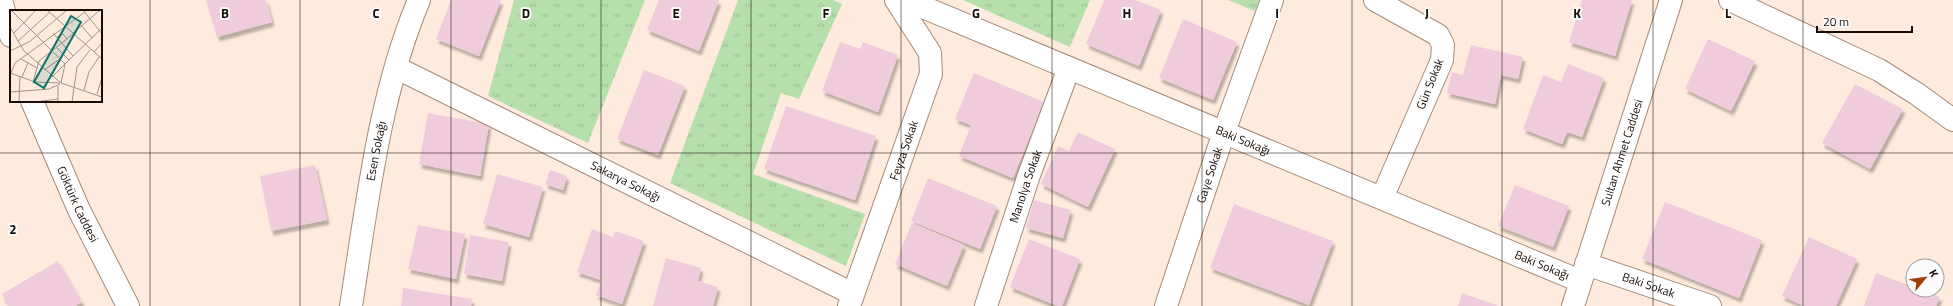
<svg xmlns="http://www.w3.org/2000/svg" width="1953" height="306" font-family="'Titillium Web',sans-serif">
<defs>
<pattern id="grass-tufts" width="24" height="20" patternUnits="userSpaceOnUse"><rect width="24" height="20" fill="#b7dfac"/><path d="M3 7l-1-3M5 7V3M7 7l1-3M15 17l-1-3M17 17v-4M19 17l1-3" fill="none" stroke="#9dbe92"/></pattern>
<filter id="shadow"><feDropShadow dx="2.5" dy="4.5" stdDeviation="1" flood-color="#0004"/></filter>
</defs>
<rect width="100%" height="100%" fill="#ffebde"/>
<path fill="url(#grass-tufts)" d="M514 0H645L588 143 488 96Z
M738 0H833L842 4 799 99 781 93 753 174 865 214 846 266 670 183Z
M963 0H1090L1070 47Z
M1228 0H1259L1255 11Z"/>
<path fill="#efcbdc" filter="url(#shadow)" d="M206 0H266L272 22 217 37Z
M451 0H501L479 56 436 39Z
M659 0H719L699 51 647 30Z
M1104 0H1135L1161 10 1139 66 1086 44Z
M1582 0H1632L1615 56 1569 42Z
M1183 19 1237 42 1213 100 1159 78Z
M1708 39 1755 61 1731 111 1685 89Z
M840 42 860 49 863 42 898 55 878 112 822 91Z
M1471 45 1523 57 1518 79 1501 75 1495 104 1447 93 1452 72 1463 75Z
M1568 64 1604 78 1582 137 1567 132 1562 144 1523 129 1543 75 1561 82Z
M644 70 685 86 658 155 617 139Z
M974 73 1044 102 1013 178 959 156 971 125 955 119Z
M1855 84 1903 109 1870 169 1822 143Z
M786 106 876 136 855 200 764 169Z
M428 113 489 124 480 176 419 164Z
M1078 132 1115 149 1088 207 1041 184 1058 146 1069 151Z
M315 165 327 220 271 231 260 176Z
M550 170 567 176 563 190 545 184Z
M497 174 543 187 529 237 483 224Z
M928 178 997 206 980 249 911 221Z
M1515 185 1569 206 1553 247 1498 226Z
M1034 200 1071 210 1063 238 1026 228Z
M1665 202 1762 240 1739 298 1642 259Z
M1234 204 1333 241 1309 305 1210 268Z
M912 223 964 245 947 286 895 264Z
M418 225 465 234 456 279 408 269Z
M592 229 613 237 615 231 644 241 622 304 596 295 601 280 577 272Z
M470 235 509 242 502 281 464 274Z
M1809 237 1857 259 1836 306H1804L1782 296Z
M1029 239 1080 259 1062 306H1058L1010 287Z
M666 258 701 268 698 281 718 287 713 306H653Z
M58 261 82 302 75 306H8L2 294Z
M1876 273 1913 287V290H1922L1940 297 1936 306H1864Z
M403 288 472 299 471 306H401Z
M1462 293 1499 306H1458Z"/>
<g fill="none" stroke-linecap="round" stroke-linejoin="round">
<defs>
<g id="street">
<path id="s1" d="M906 0 1580 281"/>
<path d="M1375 0 1438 35 1443 45 1442 60 1382 198"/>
<path d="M1730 0 1879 70 1917 94 1953 120"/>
<path id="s2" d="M397 68 853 294"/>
<path id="s3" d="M1586 264 1710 306"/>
<path id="s4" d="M351 306C367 205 379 95 419 0"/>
<path id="s5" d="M849 306 931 74 930 53 896 0"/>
<path id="s6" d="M986 306 1029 175 1069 68"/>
<path id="s7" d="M1166 306 1224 132 1272 0"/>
</g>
<g id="secondary">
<path d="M1 0 11 36"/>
<path id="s8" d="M32 101 79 210 128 306"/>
<path id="s9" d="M1573 306 1671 0"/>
</g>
</defs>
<use href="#street" stroke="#a68975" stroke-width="24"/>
<use href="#secondary" stroke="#a68975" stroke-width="24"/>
<use href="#street" stroke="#fff" stroke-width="22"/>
<use href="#secondary" stroke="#fff" stroke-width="22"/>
</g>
<path fill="none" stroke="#170c06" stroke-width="1" stroke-opacity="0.55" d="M150 0V306M300 0V306M451 0V306M601 0V306M751 0V306M901 0V306M1052 0V306M1202 0V306M1352 0V306M1502 0V306M1653 0V306M1803 0V306M0 153H1953"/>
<g text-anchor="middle" stroke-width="4" stroke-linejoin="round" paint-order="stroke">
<g font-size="12" fill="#170c06" stroke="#fcfcfc">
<text transform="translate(1430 84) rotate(-68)" y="4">Gün Sokak</text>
<text dy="4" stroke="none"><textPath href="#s1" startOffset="365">Baki Sokağı</textPath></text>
<text dy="4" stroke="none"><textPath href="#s4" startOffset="157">Esen Sokağı</textPath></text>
<text dy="4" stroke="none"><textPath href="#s5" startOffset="165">Feyza Sokak</textPath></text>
<text dy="4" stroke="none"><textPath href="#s9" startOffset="161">Sultan Ahmet Caddesi</textPath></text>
<text dy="4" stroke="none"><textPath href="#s7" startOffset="138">Gaye Sokak</textPath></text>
<text dy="4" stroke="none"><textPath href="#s2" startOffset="255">Sakarya Sokağı</textPath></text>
<text dy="4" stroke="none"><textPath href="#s6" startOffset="126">Manolya Sokak</textPath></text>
<text dy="4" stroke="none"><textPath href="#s8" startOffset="113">Göktürk Caddesi</textPath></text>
<text dy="4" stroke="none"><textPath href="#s1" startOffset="689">Baki Sokağı</textPath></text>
<text dy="4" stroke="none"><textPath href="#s3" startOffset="66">Baki Sokak</textPath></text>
</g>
</g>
<g transform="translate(10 10)">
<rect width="92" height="92" fill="#ffebde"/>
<path fill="none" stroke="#a29288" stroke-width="1" d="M1 0 55 54 42 67M37 0 92 49M73 0 92 24M71 15 82 28M0 17 14 41 51 73M4 23 26 0M43 23 63 46M63 23 89 1M47 27 53 24 57 29M8 31 40 2M46 37 59 50M0 41 19 32 57 0M84 42 92 33M11 49 27 58M34 60 50 49M0 63 25 72 50 73M1 63 5 53 75 2M12 67 18 53M23 72 29 51 63 24M51 73 55 54 92 18M51 73 92 87M48 76V92M74 80 79 62 89 47M0 82 39 79 50 74M87 84 92 68M9 92 10 66M25 92 48 89M62 92 67 57 80 40"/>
<path fill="#0f766e" fill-opacity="0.15" stroke="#0f766e" stroke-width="2" d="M61 6 71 12 34 78 24 72Z"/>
<rect width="92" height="92" fill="none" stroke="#170c06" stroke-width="2"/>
</g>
<g font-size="13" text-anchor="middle" font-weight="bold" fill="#170c06" stroke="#fcfcfc" stroke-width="4" stroke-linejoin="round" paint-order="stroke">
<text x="225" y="18">B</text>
<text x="376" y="18">C</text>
<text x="526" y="18">D</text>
<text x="676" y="18">E</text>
<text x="826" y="18">F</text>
<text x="976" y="18">G</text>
<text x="1127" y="18">H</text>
<text x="1277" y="18">I</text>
<text x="1427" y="18">J</text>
<text x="1577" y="18">K</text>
<text x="1728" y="18">L</text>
<text x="13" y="234">2</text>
</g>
<g transform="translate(1925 278) rotate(61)"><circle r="19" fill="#fcfcfc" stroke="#a09c9a"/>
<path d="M0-3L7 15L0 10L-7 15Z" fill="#a03d01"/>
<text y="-6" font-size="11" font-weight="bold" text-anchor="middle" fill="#170c06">K</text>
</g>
<path d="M1817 26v6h95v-6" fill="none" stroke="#170c06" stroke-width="2"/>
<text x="1823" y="26" font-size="12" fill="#170c06" stroke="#fcfcfc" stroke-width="3" paint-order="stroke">20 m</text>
</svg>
